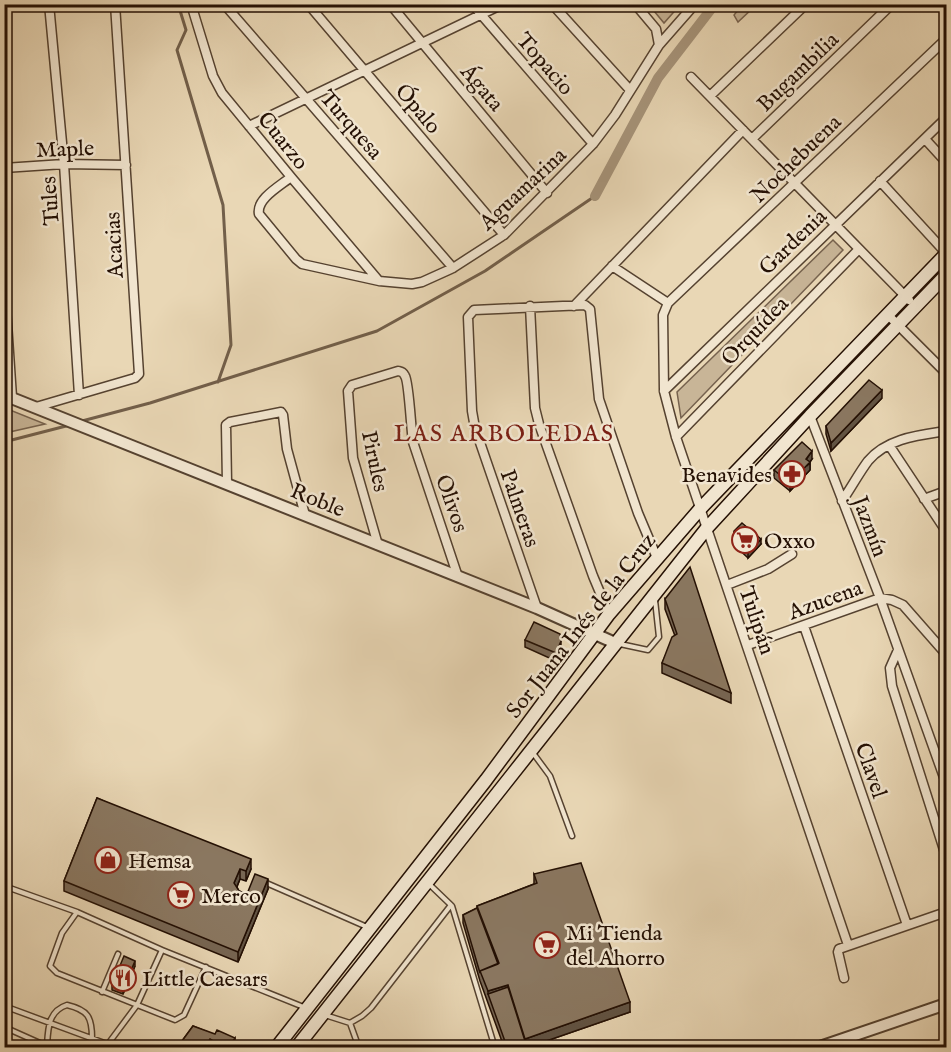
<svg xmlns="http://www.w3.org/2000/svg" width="951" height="1052" font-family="'IM FELL English',serif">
<rect width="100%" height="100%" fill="#e9d7b5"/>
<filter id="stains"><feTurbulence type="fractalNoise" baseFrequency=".00333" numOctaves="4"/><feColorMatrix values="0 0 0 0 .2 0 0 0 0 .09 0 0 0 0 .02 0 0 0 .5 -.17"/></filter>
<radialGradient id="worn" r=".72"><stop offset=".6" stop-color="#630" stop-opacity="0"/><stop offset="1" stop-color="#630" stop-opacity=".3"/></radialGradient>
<path fill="#c8b597" stroke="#76624e" stroke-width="1.5" d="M743 4 756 5 738 22 734 15Z
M649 5H680L664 23Z
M833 240 843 250 681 418 677 392Z
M4 408H5L45 424 5 433Z"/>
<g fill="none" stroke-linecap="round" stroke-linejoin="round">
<path stroke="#725f4a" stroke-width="3" d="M178 4 186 30 177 50 223 205 231 345 218 382
M82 421 150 403 377 331 485 271 595 196
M4 442 70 425"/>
<path stroke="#a69379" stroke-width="10" d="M595 196 658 78 715 4"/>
<defs>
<path id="service" d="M620 644 648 650 659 637 655 600
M533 753 550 776 572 836
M264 882 367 927
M4 886 77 912
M452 906 495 1048
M206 967 184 1015 175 1020 57 973 50 966 62 933 77 912 162 950 306 1008
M102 992 118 954
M4 1006 107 1044
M325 1015 350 1023 362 1016 371 1008 451 905 428 883
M350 1023 359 1048
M4 1027 51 1048
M47 1046C48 1029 48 1011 67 1005 88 1010 92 1017 92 1038
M105 1048 137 1005 162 950"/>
<path id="minor" d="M49 4 64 164 79 395
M191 4 213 76 222 93 291 177 379 281
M224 4 453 268
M308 4 504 235
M390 4 547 193
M472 4 593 144
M552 4 630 90
M659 45 695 4
M691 77 909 300
M710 96 806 4
M249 126 503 4
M752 139 892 4
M925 139 946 162
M4 168 64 164 126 165
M291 177C280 186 256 199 259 214L296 259 302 264 379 281 412 284 422 282 453 268 504 235 593 144 615 115 659 45 656 29 635 4
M880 181 946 253
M612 266 668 303
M4 278 12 397
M530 306 535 408 539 424 593 576 609 614
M574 306 743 130
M888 315 946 373
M664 391 946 118
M36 407 135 378 139 374 115 4
M810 416 880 598 946 783
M676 437 859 249
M889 445 946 531
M227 483 226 425 230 422 281 412 283 415 287 449 305 515
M924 499 946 491
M842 501C851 488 859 473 868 461 887 438 920 435 946 431
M378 545 353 458 348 391 352 385 398 371C402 372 403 372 405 376 409 382 411 429 413 442L458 577
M727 585 768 569 792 554
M537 608 475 428 472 411 468 317 474 310 585 305 590 309 599 399 638 513 657 558
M804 626 907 925
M748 645 880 598 892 600 903 605 946 654
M898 650 890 668 892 686 946 856
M848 945 676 437 664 391 663 315 668 303 946 39
M844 978 838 952 839 949 946 912"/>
<path id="tertiary" d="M4 395 537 608 615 643
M817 1048 946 1004"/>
<path id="secondary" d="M276 1048 486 780 609 614 700 509 946 254
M296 1048 707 528 810 416 946 275"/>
</defs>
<use href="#service" stroke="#554230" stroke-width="7"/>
<use href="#minor" stroke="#554230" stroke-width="11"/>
<use href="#tertiary" stroke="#554230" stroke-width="14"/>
<use href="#secondary" stroke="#241004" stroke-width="15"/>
<use href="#service" stroke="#f1e5cf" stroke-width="4"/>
<use href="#minor" stroke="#f1e5cf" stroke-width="8"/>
<use href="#tertiary" stroke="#f1e5cf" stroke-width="10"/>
<use href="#secondary" stroke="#f1e5cf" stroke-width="12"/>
</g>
<path fill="#776653" stroke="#241004" stroke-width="1.5" d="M882 398 831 451 826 434V426Z
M812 459 810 462V470L790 491 774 478V470Z
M733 539 761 544 748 558 733 544Z
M665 599 731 693V703L662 673V663L675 636 665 609Z
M525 640 561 649 556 661 525 647Z
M97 798 251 869 246 881 240 879 237 887 239 891 247 894 268 889 238 962 64 891V881Z
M534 874 630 1012 529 1047H504L480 981 463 923V915L477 908V906L534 884Z
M135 966 123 994 112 990V985Z
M193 1026 235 1043 232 1047H215L210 1044 208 1047H183L182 1046V1041Z"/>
<path fill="#615343" stroke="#241004" stroke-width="1.5" d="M882 390V398L831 451V443Z
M812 451V459L807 466 810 462V470L790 491V483Z
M761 539V544L748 558V553Z
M561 641V649L556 661V653Z
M251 859V869L246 881V871Z
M240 869V879L234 893V883Z
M268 879V889L238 962V952Z
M135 961V966L123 994V989Z
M508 985V995L488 994V991Z
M630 1002V1012L529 1047H511L525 1041V1039Z
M235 1038V1043L232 1047H228Z
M210 1039V1044L208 1047H198Z"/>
<path fill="#8a7760" stroke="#241004" stroke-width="1.5" d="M869 380 882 390 831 443 826 426Z
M802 442 812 451 806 459 810 462 790 483 774 470Z
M742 523 761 539 748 553 733 539 734 531Z
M690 567 731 693 662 663 672 637 677 634 665 599Z
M534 622 560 634 561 641 556 653 525 640Z
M97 798 251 859 246 871 240 869 234 883 239 891 247 894 255 874 268 879 238 952 64 881Z
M581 863 630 1002 525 1039 508 985 488 991 480 971 499 963 477 906 537 883 534 874Z
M477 908 498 964 480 971V973L463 915Z
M124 956 135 961 123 989 112 985Z
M508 987 525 1041 511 1047H507L488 994Z
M193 1026 215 1034 217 1030 235 1038 228 1047H224L210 1039 206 1045 198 1047 188 1046 182 1041Z"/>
<defs>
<symbol id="pharmacy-ring" viewBox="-11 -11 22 22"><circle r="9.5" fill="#f1e5cf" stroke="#8f2418" stroke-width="1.5"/><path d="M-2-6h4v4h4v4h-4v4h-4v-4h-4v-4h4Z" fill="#8f2418"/></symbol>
<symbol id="supermarket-ring" viewBox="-11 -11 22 22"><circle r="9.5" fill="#f1e5cf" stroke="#8f2418" stroke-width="1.5"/><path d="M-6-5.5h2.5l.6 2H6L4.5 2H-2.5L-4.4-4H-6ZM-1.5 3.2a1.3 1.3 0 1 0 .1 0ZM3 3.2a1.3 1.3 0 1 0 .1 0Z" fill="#8f2418"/></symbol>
<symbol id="shop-ring" viewBox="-11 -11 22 22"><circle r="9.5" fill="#f1e5cf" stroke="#8f2418" stroke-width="1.5"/><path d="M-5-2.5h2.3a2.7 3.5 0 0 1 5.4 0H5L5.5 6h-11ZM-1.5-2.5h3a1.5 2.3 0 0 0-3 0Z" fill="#8f2418"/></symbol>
<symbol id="restaurant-ring" viewBox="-11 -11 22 22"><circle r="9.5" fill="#f1e5cf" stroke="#8f2418" stroke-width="1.5"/><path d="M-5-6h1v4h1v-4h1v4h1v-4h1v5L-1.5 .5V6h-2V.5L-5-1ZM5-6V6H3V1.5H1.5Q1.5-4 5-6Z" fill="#8f2418"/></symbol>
</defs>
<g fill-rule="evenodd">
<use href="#pharmacy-ring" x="777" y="459" width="30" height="30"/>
<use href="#supermarket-ring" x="730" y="525" width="30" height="30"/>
<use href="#shop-ring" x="93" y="845" width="30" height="30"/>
<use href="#supermarket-ring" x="166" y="880" width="30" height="30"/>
<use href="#supermarket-ring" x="532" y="930" width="30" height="30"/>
<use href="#restaurant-ring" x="108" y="963" width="30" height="30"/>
</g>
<g text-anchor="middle" stroke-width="5" stroke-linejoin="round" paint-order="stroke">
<g font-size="22" fill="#241004" stroke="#f1e5cf">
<text transform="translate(546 63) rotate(49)" y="8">Topacio</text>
<text transform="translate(797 71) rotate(-44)" y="8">Bugambilia</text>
<text transform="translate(483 87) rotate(50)" y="8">Ágata</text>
<text transform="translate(419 108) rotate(50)" y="8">Ópalo</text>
<text transform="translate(352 124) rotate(49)" y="8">Turquesa</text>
<text transform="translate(284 140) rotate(51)" y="8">Cuarzo</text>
<text transform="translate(65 148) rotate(-2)" y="8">Maple</text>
<text transform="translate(795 158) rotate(-44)" y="8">Nochebuena</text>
<text transform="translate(522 188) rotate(-43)" y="8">Aguamarina</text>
<text transform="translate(49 201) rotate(-94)" y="8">Tules</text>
<text transform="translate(792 241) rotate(-44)" y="8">Gardenia</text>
<text transform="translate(113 245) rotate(-93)" y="8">Acacias</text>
<text transform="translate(754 330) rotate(-46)" y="8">Orquídea</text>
<text transform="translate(376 461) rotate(78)" y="8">Pirules</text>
<text transform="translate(318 499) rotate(22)" y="8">Roble</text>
<text transform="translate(453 503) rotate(71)" y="8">Olivos</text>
<text transform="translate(521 508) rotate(71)" y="8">Palmeras</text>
<text transform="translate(871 526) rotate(69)" y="8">Jazmín</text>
<text transform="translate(825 599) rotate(-20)" y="8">Azucena</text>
<text transform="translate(758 620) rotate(71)" y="8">Tulipán</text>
<text transform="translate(580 625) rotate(-52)" y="8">Sor Juana Inés de la Cruz</text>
<text transform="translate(872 770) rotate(71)" y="8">Clavel</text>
</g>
<g font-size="22" fill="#241004" stroke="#f1e5cf" text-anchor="start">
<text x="772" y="482" text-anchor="end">Benavides</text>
<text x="764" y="548">Oxxo</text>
<text x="128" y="868">Hemsa</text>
<text x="201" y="903">Merco</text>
<text x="566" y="940">Mi Tienda<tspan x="566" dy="25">del Ahorro</tspan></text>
<text x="142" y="986">Little Caesars</text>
</g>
<g font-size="24" letter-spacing="1.5" fill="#7a1f14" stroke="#f1e5cf">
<text x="504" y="441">LAS ARBOLEDAS</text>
</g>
</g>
<rect width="951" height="1052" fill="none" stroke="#e9d7b5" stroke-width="24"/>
<rect x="6" y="6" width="939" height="1040" fill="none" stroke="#241004" stroke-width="3"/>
<rect x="12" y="12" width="927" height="1028" fill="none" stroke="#241004" stroke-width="1.5"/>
<rect width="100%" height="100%" filter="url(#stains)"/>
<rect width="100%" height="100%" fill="url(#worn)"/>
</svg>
